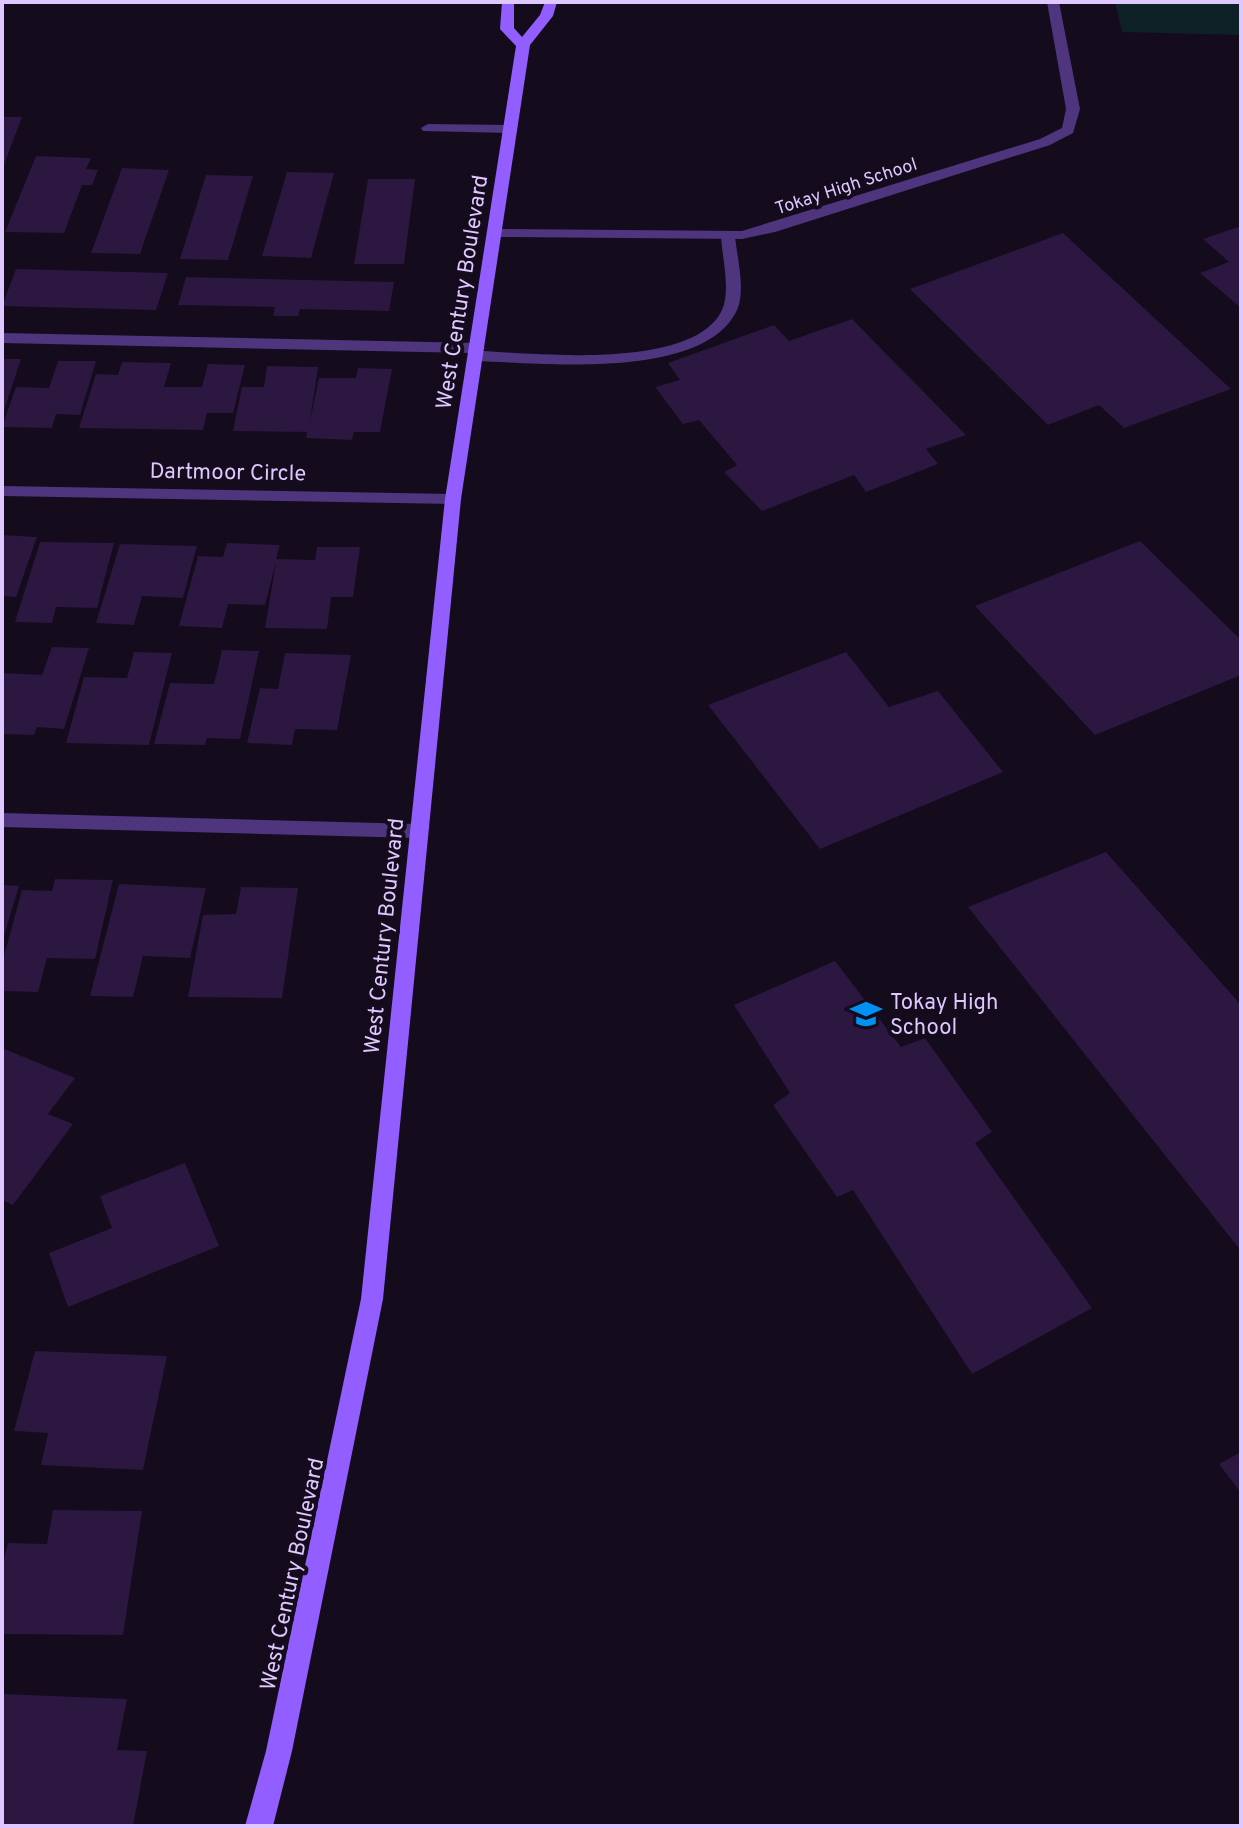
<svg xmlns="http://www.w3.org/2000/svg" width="1243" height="1828" font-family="Overpass,sans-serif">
<rect width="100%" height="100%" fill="#140b1d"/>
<path fill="#0e2127" d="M1115 2H1241V35L1122 32Z"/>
<path fill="#2b173f" d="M2 117H22L2 170Z
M36 156 91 158 86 169 98 170 92 185H82L64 233 5 232Z
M122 168 169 170 140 254 91 253Z
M287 172 334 173 311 258 262 256Z
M206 175 253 176 228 260 180 259Z
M368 179H415L404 264H354Z
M1241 226V308L1200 273 1229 262 1203 239Z
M1063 233 1231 389 1124 428 1099 405 1048 425 910 289Z
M16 269 168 273 156 310 2 306Z
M186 277 394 282 389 311 300 309 298 316H273L275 307 178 305Z
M852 319 966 435 926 449 938 464 866 492 854 475 762 511 724 472 737 465 699 420 683 424 655 387 680 380 668 363 774 325 789 341Z
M2 359H21L3 413H2Z
M58 361H96L80 415 56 414 52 428 2 427 16 387 49 388Z
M122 362 171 363 164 387H202L208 364 245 365 233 413H207L203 430 79 428 96 374 118 375Z
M267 366 318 367 310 421 319 378H356L358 368 392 369 380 432H354L352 440 306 438 307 432 233 431 242 387H264Z
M2 535 37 537 16 597 2 596Z
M1140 541 1241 640V675L1095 735 975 606Z
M40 542 114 543 97 608 56 607 52 623 15 622Z
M227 543 280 545 276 559 315 560 317 547H360L353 597H331L327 629 265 628 276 562 265 605 228 604 222 628 179 626 198 556 223 557Z
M120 544 197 546 183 598 142 596 134 625 96 623Z
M52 647 89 648 64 729 37 727 34 735 2 734V673L42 675Z
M222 650 259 651 240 739 207 738 205 745 154 744 170 683 214 684Z
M134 652 172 653 149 745 66 743 84 677 127 678Z
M846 652 889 707 938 691 1003 772 820 849 708 705Z
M285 653 351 655 337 730 295 729 292 745 247 743 260 688 278 689Z
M1106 852 1241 1005V1251L968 907Z
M55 879 113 880 95 959 47 958 38 992 2 991V963L22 890 52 891Z
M119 884 206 888 190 958 143 956 133 997 90 996Z
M2 885 19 886 3 939H2Z
M241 887 298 888 282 998 188 997 203 915 236 914Z
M835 961 901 1047 925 1038 992 1132 975 1143 1092 1308 972 1374 853 1190 837 1197 773 1105 790 1093 734 1005Z
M2 1048 75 1078 48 1114 73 1124 13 1205 2 1200Z
M185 1163 219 1246 68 1307 49 1253 112 1228 100 1196Z
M35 1351 167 1356 143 1470 41 1465 48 1433 14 1431Z
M1241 1452V1493L1219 1464Z
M53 1510 142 1511 123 1635 2 1634V1566L8 1543 47 1544Z
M2 1694 127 1699 117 1750 147 1751 133 1826H2Z"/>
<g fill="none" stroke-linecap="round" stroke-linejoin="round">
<path fill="#4e357e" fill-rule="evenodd" d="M428 124 510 125 517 129 510 133 423 131 421 128Z
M728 232 735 236C737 257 746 291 737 310 704 381 541 363 476 361L468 356 470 353 2 343V333L477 343 485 348 482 351C538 354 694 370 722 310 731 291 722 257 721 236Z"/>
<path fill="#4e357e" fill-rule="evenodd" d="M1047 2H1059L1080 109 1073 133 1050 145 775 232 742 239 496 237 489 233 496 229 742 231 1040 139 1062 128 1066 109Z
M2 486 453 494 461 499 453 504 2 496Z
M2 813 417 824 424 826 427 831 424 836 417 838 2 827Z"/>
<path fill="#935eff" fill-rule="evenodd" d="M502 2H514V28L522 37 540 15 545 2H557L553 16 530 45 461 499 383 1299 292 1751 273 1826H245L266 1751 361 1299 445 499 516 46 500 29Z"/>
</g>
<defs>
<symbol id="school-bare" viewBox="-9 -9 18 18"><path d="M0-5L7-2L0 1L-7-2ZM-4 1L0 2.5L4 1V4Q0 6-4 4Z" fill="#0091f2" stroke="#140b1d" stroke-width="2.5" paint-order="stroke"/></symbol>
</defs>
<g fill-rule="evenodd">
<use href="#school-bare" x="844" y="992" width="44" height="44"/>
</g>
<g text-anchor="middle" stroke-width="8" stroke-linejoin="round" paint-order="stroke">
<g font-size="18" fill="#dfc7ff" stroke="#140b1d">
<text transform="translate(846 186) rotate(-18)" y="6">Tokay High School</text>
</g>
<g font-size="22" fill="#dfc7ff" stroke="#140b1d">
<text transform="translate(461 292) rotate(-81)" y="8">West Century Boulevard</text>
<text transform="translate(228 471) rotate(1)" y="8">Dartmoor Circle</text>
<text transform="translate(383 936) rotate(-84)" y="8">West Century Boulevard</text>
<text transform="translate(291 1574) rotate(-78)" y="8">West Century Boulevard</text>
</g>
<g font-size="22" fill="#dfc7ff" stroke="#140b1d" text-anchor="start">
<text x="890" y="1009">Tokay High<tspan x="890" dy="25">School</tspan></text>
</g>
</g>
<rect width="1243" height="1828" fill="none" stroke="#dfc7ff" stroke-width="8"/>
</svg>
